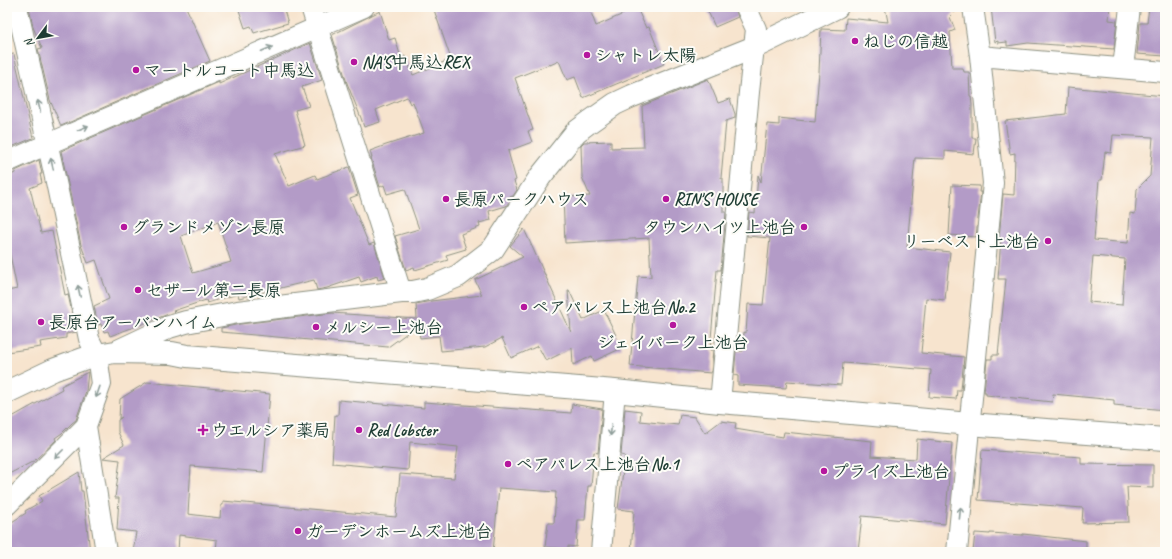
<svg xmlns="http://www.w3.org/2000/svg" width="1172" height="559" font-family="Caveat,'Klee One',sans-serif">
<rect width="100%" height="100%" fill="#fdfcf7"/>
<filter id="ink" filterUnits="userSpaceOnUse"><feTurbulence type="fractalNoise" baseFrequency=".025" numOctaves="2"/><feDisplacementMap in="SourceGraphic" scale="8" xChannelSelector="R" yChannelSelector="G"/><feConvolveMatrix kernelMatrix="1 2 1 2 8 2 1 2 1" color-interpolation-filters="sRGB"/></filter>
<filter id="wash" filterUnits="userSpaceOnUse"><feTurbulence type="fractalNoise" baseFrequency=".012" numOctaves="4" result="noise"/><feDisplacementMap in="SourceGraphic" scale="16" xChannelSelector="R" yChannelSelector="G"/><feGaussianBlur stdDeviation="0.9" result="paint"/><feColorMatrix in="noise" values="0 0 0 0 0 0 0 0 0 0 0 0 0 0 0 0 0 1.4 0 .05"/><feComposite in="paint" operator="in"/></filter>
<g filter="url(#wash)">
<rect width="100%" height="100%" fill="#f7e4ce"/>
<g id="blocks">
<path fill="#b39bc7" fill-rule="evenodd" d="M29 7H186L210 61 61 126 50 100 38 49 42 48 33 27Z
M238 7H283L288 23 254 33 251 26 245 28Z
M433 7H589L596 26 637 8 646 28 649 27 664 64 583 98 575 77 567 80 559 61 550 65V64L515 78 533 130 528 131 532 142 508 151 516 180 514 181 517 190 513 196 509 197 510 201 506 206 489 211 491 220 479 223 480 227 461 234 466 249 446 255 448 260 415 270 414 267 406 270 395 236 419 229 405 189 387 194 384 185 380 187 371 158H372L370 151 386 145 424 133 423 129 413 102 410 104 407 97 376 110 380 122 364 127 361 118 347 83 332 35 380 11 389 40 395 38 401 58 405 56 413 75 451 59Z
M706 7H735L738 17 715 27Z
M885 7H960L950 17 955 30 950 32 952 68H963L964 72H969L970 96H971L972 105V138H976L974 154 945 151V159L915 158 907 247 950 252 945 300 926 298 921 353 964 357 961 390H957L956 399 929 397 931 370 843 363 841 385 787 381 786 388 738 385V376L734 375 736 351H743L744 332 746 333 748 304 763 305 770 238 747 236 749 212 755 213 758 175 761 182 767 124 779 125V118L815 122 819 72 821 29 845 30 846 18 888 22Z
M991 7H1110L1109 20 1117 21 1114 49 1028 43 1007 46V42L998 43V41L995 42Z
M1149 7H1165V56L1137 54 1140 23H1147Z
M310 43 322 80 302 87 309 106 295 110 305 145 275 154 289 186 315 175 317 179 349 167 358 195 350 198 369 245 374 243 385 278 378 280 377 276 361 282 359 277 327 288 317 290 314 280 239 298 238 294 207 303 206 300 173 311 174 312 110 336 108 331 104 332 101 324 98 325 94 306 109 299 96 260 88 263 81 245 61 151 219 82V84ZM218 222 231 262 193 273 181 236Z
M14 54 33 138 9 148 7 140V55Z
M708 79 718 103 730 99 735 114V118L726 121 721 178H723V212H726L721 270H717L710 350H713L711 373 630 366 638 276 651 277 649 238 565 243 563 197 590 196 582 177 581 145 584 142 611 141V148L644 147 642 106Z
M1068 87 1165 96V410L1114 405V400L1053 394 1052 402 986 395V392H984L987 359H992V355H998L1006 279H998L1001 238H999L1003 194 1014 195 1015 153 1010 154 1005 121 1066 114ZM1113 135 1153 137 1150 176 1137 189 1135 214 1130 213 1128 243 1094 240 1099 180H1102L1105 152 1111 153ZM1093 256 1125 259 1122 305 1089 302Z
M39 160 42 174H40L42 183 30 188 41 233 52 231 65 295 68 294 76 332 66 334V338L40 342 41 347 7 352V291L17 289 7 240V177L15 173V171Z
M952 185 980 186 979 192H981L976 237 949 235Z
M524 229 571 332 568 290H569L583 320 604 310 622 348 594 361 592 356 573 365 572 348 546 361 538 346 511 358 502 338 485 347 441 351 439 336 420 338 418 325 388 347 221 332V328L240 324 332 313 417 319 416 304 431 301 482 295 475 280 523 257 510 246Z
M88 372 86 391 76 420 72 423 62 433 55 438 56 440 34 461 7 475V417H12L62 389 61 386Z
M147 382 270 394 263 472 191 466 188 514 220 518 221 505H223V501L396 517 400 474 454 478 458 447 410 442 408 470 332 463 335 415H338L339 400 424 408V402L571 413 572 404 602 409 598 453 594 452 591 486H588L585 520H578L576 547 568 546V549L545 547 548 523H554L556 492 499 488 493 552H225L216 551 217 540 179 535 178 552H133L136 532 117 530 119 498H115L120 460 103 458 124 445 118 432V420L122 417 119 419 120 399Z
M625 409 641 411 640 421 678 425 680 415 695 417 705 433 721 421 736 423 735 429 783 437 784 432 872 441 871 456 916 459 917 439 952 443 945 524 862 516 858 552H631L634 511 618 509 625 456 621 455Z
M982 450 1081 457V464L1153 465V488L1127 487 1129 522 1082 523 1083 508 978 500Z
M79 472 81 491H83L90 552H7V525L26 513 25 511 42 501 39 496Z
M975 533 990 534V533L1023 535V534L1086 541V552H973Z"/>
</g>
</g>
<g filter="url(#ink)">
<use href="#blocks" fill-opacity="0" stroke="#8b9081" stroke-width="1"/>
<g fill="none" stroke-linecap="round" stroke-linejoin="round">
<defs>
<path id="minor" d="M311 7 401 292
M980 56 1165 72
M1123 68 1130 7
M7 162 48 144 364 7
M720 402 749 92 756 29 746 7
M86 426 106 552
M7 505 86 426 101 384 97 355 89 339 56 182 17 7
M601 552 615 391
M957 552 993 183 980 56 973 7"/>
<path id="tertiary" d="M120 350 169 327 186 322 238 312 401 292H413L427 289 458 276 493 249 540 177 576 132 588 123 615 104 632 96 755 47 837 7
M7 392 53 370 83 359 97 355 115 352 172 353 187 356 615 391 720 402 863 414 969 424 1165 439"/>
</defs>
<use href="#minor" stroke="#8b9081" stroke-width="22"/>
<use href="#tertiary" stroke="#8b9081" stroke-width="24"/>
<use href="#minor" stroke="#fff" stroke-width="20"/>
<use href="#tertiary" stroke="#fff" stroke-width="22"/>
</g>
<defs><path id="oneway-shaft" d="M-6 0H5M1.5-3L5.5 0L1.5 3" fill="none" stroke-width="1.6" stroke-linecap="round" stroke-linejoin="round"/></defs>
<g stroke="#8f9e9a">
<use href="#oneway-shaft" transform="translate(267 49) rotate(-23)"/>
<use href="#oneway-shaft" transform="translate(39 106) rotate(-103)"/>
<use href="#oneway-shaft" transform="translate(83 128) rotate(-23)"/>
<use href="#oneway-shaft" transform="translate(52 164) rotate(-103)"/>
<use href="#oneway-shaft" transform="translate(79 291) rotate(-102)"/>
<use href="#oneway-shaft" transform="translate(98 392) rotate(109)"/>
<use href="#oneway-shaft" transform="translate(611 430) rotate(95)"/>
<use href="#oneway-shaft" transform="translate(59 454) rotate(135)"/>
<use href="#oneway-shaft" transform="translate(960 513) rotate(-84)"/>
</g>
</g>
<g fill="#b5179e" stroke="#fdfcf7" stroke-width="1.5">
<circle cx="855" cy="41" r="4"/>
<circle cx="587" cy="55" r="4"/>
<circle cx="354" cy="62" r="4"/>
<circle cx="136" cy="70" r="4"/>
<circle cx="446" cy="199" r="4"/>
<circle cx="666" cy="199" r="4"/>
<circle cx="124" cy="227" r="4"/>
<circle cx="804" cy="227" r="4"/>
<circle cx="1048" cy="241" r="4"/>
<circle cx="138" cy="290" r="4"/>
<circle cx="524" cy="307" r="4"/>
<circle cx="41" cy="322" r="4"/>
<circle cx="673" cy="325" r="4"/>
<circle cx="316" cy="327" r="4"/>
<path d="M201 424h4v4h4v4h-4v4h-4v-4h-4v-4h4z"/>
<circle cx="359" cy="430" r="4"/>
<circle cx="508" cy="464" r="4"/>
<circle cx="824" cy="471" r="4"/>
<circle cx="298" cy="531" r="4"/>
</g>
<g text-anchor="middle" stroke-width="4" stroke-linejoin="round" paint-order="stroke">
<g font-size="17" font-weight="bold" fill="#1f3d34" stroke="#fdfcf7" text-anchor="start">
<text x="863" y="47">ねじの信越</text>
<text x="595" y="61">シャトレ太陽</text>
<text x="362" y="68">NA'S中馬込REX</text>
<text x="144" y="76">マートルコート中馬込</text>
<text x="454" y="205">長原パークハウス</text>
<text x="674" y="205">RIN'S HOUSE</text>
<text x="132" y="233">グランドメゾン長原</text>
<text x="796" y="233" text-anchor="end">タウンハイツ上池台</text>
<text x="1040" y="247" text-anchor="end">リーベスト上池台</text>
<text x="146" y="296">セザール第二長原</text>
<text x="532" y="313">ペアパレス上池台No.2</text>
<text x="49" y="328">長原台アーバンハイム</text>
<text x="324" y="333">メルシー上池台</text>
<text x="673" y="348" text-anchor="middle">ジェイパーク上池台</text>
<text x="211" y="436">ウエルシア薬局</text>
<text x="367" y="436">Red Lobster</text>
<text x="516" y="470">ペアパレス上池台No.1</text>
<text x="832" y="477">プライズ上池台</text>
<text x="306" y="537">ガーデンホームズ上池台</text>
</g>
</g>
<rect width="1172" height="559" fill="none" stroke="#fdfcf7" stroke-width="24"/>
<g transform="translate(38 38) rotate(238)" stroke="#fdfcf7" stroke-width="3" paint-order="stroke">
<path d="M0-3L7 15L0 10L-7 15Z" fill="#1f3d34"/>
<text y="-6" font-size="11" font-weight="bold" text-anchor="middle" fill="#1f3d34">N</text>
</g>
</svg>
